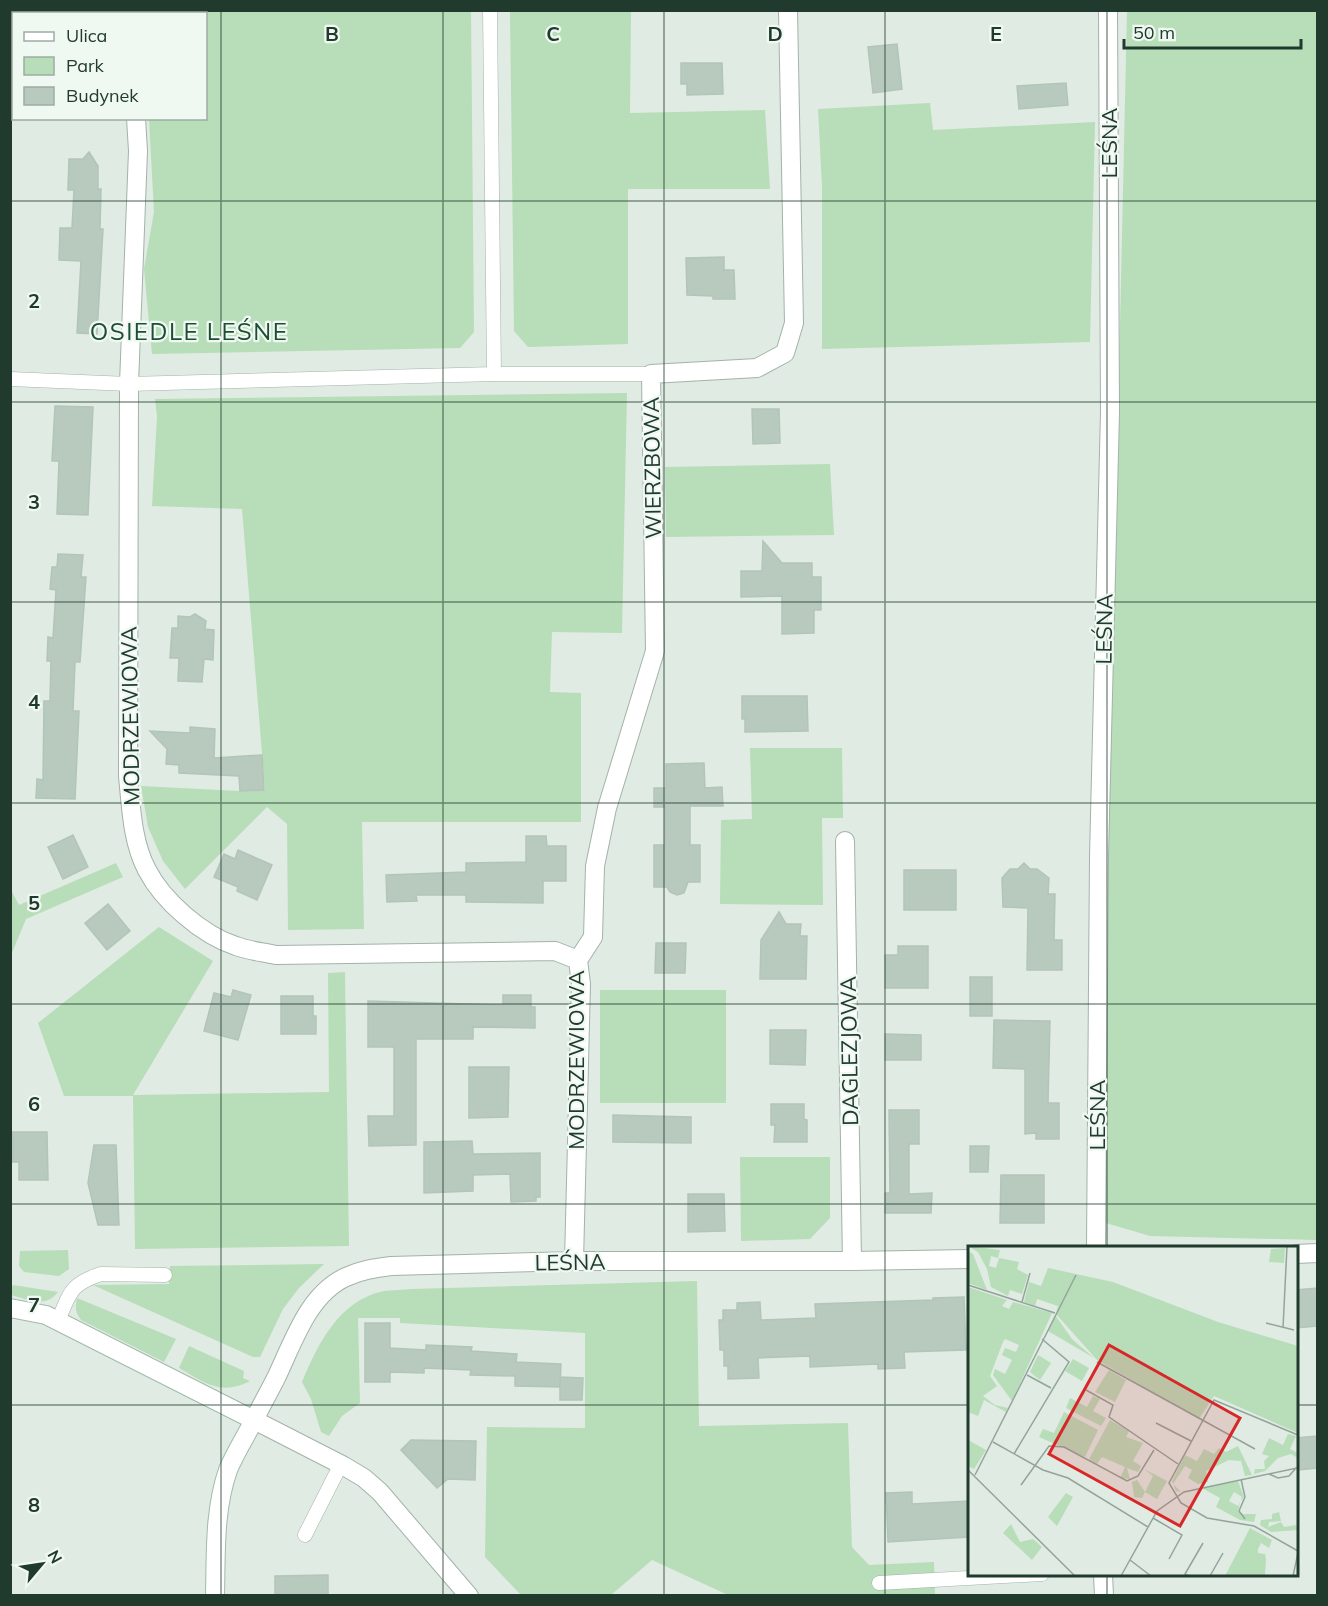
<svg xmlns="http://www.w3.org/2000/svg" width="1328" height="1606" font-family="Mulish,sans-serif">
<rect width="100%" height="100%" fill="#e0ebe3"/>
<path fill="#b8ddb9" d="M130 11H471L474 332 460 348 152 354 144 269 154 212 149 119 206 118V14H131Z
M510 11H631L630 113 765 110 770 189H628V344L528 347 514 331Z
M1127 11H1317V1240L1150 1236 1106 1223 1107 910Z
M930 103 933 130 1095 122 1090 342 822 349V187L818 109Z
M627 393 622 633 552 632 550 692 581 693V822H362L364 929 288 930 287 824 267 807 185 889 163 861 148 827 141 786 240 791 265 790 242 509 152 506 157 417 155 399Z
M830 464 834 535 666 537 665 467Z
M750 748H842L843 818H822L823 905 720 904 721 820 752 819Z
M116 863 123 877 26 919 11 955V890L19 905Z
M159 927 213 961 133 1095 329 1092 328 973 345 972 349 1246 135 1249 133 1096H64L38 1023Z
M600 990H726V1103H600Z
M740 1157H830V1218L810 1239 741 1241Z
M68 1250 69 1269 59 1276 24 1272 19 1266 20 1251Z
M324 1264 299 1288 283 1309 260 1357H253L93 1285 169 1284 170 1266Z
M697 1281 699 1426 848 1423 852 1547 869 1565 934 1562 935 1595H728L652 1560 611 1595H521L485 1557 487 1427 585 1428V1333L400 1323V1318H358L360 1403 342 1416 329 1436 321 1432 311 1399 302 1382C318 1344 339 1300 384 1291 393 1290 403 1290 412 1289Z
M13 1285 58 1292C45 1309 27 1299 11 1295V1289Z
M77 1298 176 1339 164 1362 81 1320C75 1312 75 1307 77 1298Z
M189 1346 244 1371 243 1378 250 1381C221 1396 205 1383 179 1368Z"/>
<path fill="#b8c9be" stroke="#b2c5b9" stroke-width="1.5" d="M897 44 902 89 873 93 868 47Z
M681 63H722L723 94 687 95V84H681Z
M1066 83 1068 105 1019 109 1017 86Z
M89 152 98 166V189H101L100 229H103L97 334 77 333 81 261 59 260 60 228H72L74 190H68L69 159H83Z
M724 257V270H734L735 299H713V296L687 295 686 258Z
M55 406 93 407 88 515 57 514 59 461H52Z
M752 409H779L780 443 753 444Z
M763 541 782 563H812V577H821V610H814V633L782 634V596L741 597V571H762Z
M58 554 83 555 81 577H86L80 662H75L73 711H79L75 799 36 798 37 779 43 780 44 701H50L51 661H47L48 637 53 638 56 590 50 589 52 567H57Z
M195 614 206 621 205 629 214 630 213 660 204 659 202 682 178 681 179 658H170L172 628H178V616L190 617Z
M742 696H807L808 731 745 732V719H742Z
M190 727 215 729 214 758 262 755 264 790 240 791 239 776 179 773V765L166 764 167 749 150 731 190 733Z
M704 763 705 788 722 787 723 806H690V845H700V882H688L684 893 677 895 670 892 667 887H654V845H665V807H654V788H666V764Z
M73 835 88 867 63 879 48 847Z
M526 836H546L547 846H566V881H543V903L466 902V895H416L417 901 387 902 386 875 466 872V863L526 862Z
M238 850 272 865 257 900 237 891 238 887 214 877 224 854 235 859Z
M1024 863 1030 869H1037L1049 878 1048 894H1055L1054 940H1062V970H1027L1028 908 1003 907 1002 878 1010 869H1018Z
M904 870H956V910H904Z
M108 904 130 931 107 950 85 923Z
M779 912 786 924H801L800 936H807L806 979H760L761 940Z
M656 943H686L685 973H655Z
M898 946H928V988H885V955H898Z
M970 977H992V1016H970Z
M233 990 251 995 238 1040 204 1031 214 993 231 997Z
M503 995H531V1007H535V1028L473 1027V1039H416V1145L369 1146 368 1116H394V1047H368V1001L503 1005Z
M281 996H313V1016H316V1034H281Z
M994 1020 1050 1021 1048 1103H1059V1139H1036V1133L1025 1134V1069L993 1068Z
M770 1030H806L805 1065 770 1064Z
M885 1034 921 1035V1060H885Z
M469 1067H509L508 1117 469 1118Z
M771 1104H804V1119L807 1120V1142H774L775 1125H771Z
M889 1110H919V1144H909V1194L932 1193 931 1213H885V1193H890Z
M613 1115 691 1117V1143L613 1142Z
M12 1132H47L48 1180H19V1162H12Z
M472 1141 473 1154 540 1153V1197H536V1201L511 1202 510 1174 473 1175V1191L424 1193V1142Z
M94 1145H116L119 1225H98L88 1183Z
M970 1146H989L988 1172H970Z
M1001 1175H1044V1223H1000Z
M688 1194H724L725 1231 688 1232Z
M1317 1288V1326L1296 1328V1290Z
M964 1297 966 1350 904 1352 905 1368 878 1369V1364L810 1367V1356L758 1358 759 1378 728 1379V1366H724V1350H720L719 1320H723V1310H737V1303L760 1302 761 1320 816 1318 815 1304 933 1300V1298Z
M365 1323H390V1348L426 1350V1345L472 1347 471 1351 517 1354 516 1362 561 1364 560 1387 515 1386V1376L470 1375 471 1370 424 1368V1373L390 1372V1382H365Z
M560 1377 583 1378 582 1400H560Z
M1317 1436V1468L1299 1470 1296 1438Z
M411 1440 476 1441 475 1480 448 1479 437 1488 401 1450Z
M912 1492V1504L969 1501V1537L888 1542 886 1493Z
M328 1575V1596H275V1576Z"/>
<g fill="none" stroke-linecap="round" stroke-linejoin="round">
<defs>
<path id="lane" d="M490 10 494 374
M10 379 129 384 494 374H651
M58 1321C70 1293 70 1284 101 1274L165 1275
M305 1535 341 1464
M879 1583 1042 1574"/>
<path id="street" d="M105 10 106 14
M136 118 138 151 129 384 128 776C131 806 132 842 147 870 163 901 202 935 236 946 249 951 263 952 276 955L555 951 578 960
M845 841 852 1261
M578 960 593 937 595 866 607 808 655 651 651 374 757 368 785 353 794 323 788 10
M1096 1248 1099 856 1110 412 1108 10
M1296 1254 1318 1253
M574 1261 581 984 578 960
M1103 1574 1104 1596
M469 1596 380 1492 364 1478 344 1466 254 1420C261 1406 269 1392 276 1378 293 1343 308 1294 346 1277 361 1270 375 1268 391 1266L574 1261H852L970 1259"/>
<path id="secondary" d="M10 1308 46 1315 254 1420C246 1436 235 1453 228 1470 214 1510 216 1554 215 1596"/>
</defs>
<use href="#lane" stroke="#a3b3a9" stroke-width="15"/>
<use href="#street" stroke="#a3b3a9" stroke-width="20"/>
<use href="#secondary" stroke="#a1baab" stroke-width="20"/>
<use href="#lane" stroke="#fff" stroke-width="14"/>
<use href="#street" stroke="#fff" stroke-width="18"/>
<use href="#secondary" stroke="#fff" stroke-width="18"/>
</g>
<path fill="none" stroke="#203b2e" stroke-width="1.5" stroke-opacity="0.55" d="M221 10V1596M443 10V1596M664 10V1596M885 10V1596M1107 10V1248M10 201H1318M10 402H1318M10 602H1318M10 803H1318M10 1004H1318M10 1204H1318M10 1405H970M1296 1405H1318M1107 1574V1596"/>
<g text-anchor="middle" stroke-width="4.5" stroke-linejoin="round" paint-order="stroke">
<g font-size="22" fill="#203b2e" stroke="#f0f8f2">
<text transform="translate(1109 143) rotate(-90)" y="8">LEŚNA</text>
<text transform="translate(652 468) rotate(-91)" y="8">WIERZBOWA</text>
<text transform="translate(1104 629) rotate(-89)" y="8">LEŚNA</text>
<text transform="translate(130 716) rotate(-91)" y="8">MODRZEWIOWA</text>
<text transform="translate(849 1051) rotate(-91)" y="8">DAGLEZJOWA</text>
<text transform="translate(576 1060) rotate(-90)" y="8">MODRZEWIOWA</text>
<text transform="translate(1097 1115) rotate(-90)" y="8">LEŚNA</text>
<text transform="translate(570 1262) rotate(-1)" y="8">LEŚNA</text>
</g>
<g font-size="24" letter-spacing="1.5" fill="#1c4e35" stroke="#f0f8f2">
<text x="189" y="340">OSIEDLE LEŚNE</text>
</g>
</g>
<g transform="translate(968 1246)">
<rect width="330" height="330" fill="#e0ebe3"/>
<path d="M0 0 32 4 30 12 23 10 21 20 28 22 31 12 51 16 49 23 60 29 54 48 42 44 40 50 23 41 19 23 10 6ZM317 2 316 17 301 16 303 3ZM0 5 5 8 19 44 0 37ZM80 22 145 36 250 76 330 100V187L246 150 231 173 129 114 88 68 90 60 69 53 67 60 56 56 61 36 73 40ZM0 41 39 54 34 60 41 63 45 56 84 67 44 155 25 129 27 123 37 128 44 114 34 109 37 102 48 106 51 99 37 93 35 96 22 130 29 140 15 150 27 159 40 162 38 166 16 154 10 170 0 166ZM87 69 104 93 126 112 80 85ZM70 109 83 117 72 134 62 126ZM105 113 121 122 114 135 97 125ZM141 124 158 134 147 156 127 146ZM125 150 132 153 125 165 138 172 133 180 98 162 102 152 119 161ZM96 166 130 184 117 211 71 191 75 183 86 187ZM142 174 161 185 158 191 175 197 165 215 173 220 170 226 159 222 162 233 152 232 157 221 134 211 129 218 121 213ZM320 188 328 190 322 203 330 207V212L323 208 310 212 297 225 286 228 287 223H297L296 215 301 210 294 208 301 192 315 199ZM0 194 18 204 6 223 0 220ZM270 200 284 229 277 230 273 215 261 214 238 225 240 236 230 238 220 232 224 224 217 220 205 238 213 246 208 245 204 235 217 209 229 215 236 203 246 208 251 202 258 206ZM176 223 199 235 189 253 177 246 174 252 166 251 164 236 169 234 177 246 185 230ZM270 235 276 251 273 255 274 251 266 246 261 255 270 260 272 256 270 265 275 268H288L286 276 272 274 248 261 252 252 234 242ZM98 247 105 251 89 280 80 271ZM311 266 313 275 301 276 300 281 313 276 316 281 328 279 330 284 303 286 292 279 293 274 304 273V268ZM43 278 52 296 65 293 74 301 64 314 35 287ZM282 282 304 294 301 302 293 297 290 303V307L297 308 298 313 297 329 257 330Z" fill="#b8ddb9"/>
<path fill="none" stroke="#93a59b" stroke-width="1.5" d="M0 39 87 67M54 56 62 27M298 77 326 84M315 82 319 0M129 116 287 203M59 129 83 142M118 144 145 159 141 171 210 218M188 177 223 195M330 189 246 154 201 237 213 257 239 272 286 280 330 305M25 196 75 224 100 232 180 281M46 208 101 116 74 93M0 224 107 330M301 228 310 232 321 230 328 222M7 229 108 29M273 233 277 251 271 265 277 273M53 239 81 200 96 201 159 235 170 230 186 204M185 272 214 289 201 313M162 314 183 330M153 330 189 265 216 246 329 222M221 330 217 328 235 297M242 330 255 307M325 330 330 307"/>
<path fill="#d62828" fill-opacity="0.15" stroke="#d62828" stroke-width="3" d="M141 99 272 172 212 280 81 208Z"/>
<rect width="330" height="330" fill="none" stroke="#203b2e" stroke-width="3"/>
</g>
<g font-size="20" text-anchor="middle" font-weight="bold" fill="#203b2e" stroke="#f0f8f2" stroke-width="4.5" stroke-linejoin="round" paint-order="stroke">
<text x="332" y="41">B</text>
<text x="553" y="41">C</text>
<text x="775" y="41">D</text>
<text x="996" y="41">E</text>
<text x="34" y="308">2</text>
<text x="34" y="509">3</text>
<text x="34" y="709">4</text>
<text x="34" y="910">5</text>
<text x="34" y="1111">6</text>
<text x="34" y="1312">7</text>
<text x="34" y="1512">8</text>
</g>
<rect width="1328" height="1606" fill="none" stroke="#203b2e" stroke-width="24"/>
<rect x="12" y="12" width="195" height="108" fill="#f0f8f2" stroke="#9daca4" stroke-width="1.5"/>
<rect x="24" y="32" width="30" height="9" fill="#ffffff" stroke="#9daca4" stroke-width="1.5"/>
<text x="66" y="42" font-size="18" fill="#203b2e">Ulica</text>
<rect x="24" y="57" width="30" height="18" fill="#b8ddb9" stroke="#9daca4" stroke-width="1.5"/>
<text x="66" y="72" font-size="18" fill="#203b2e">Park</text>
<rect x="24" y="87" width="30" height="18" fill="#b8c9be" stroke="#9daca4" stroke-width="1.5"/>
<text x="66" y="102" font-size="18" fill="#203b2e">Budynek</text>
<g transform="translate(42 1564) rotate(61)" stroke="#f0f8f2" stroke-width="4.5" paint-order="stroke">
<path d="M0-4.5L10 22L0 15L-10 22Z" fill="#203b2e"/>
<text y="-9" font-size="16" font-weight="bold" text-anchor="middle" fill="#203b2e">N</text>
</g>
<path d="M1124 39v9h177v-9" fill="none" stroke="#203b2e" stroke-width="3"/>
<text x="1133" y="39" font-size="18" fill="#203b2e" stroke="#f0f8f2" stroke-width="4.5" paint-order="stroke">50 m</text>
</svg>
